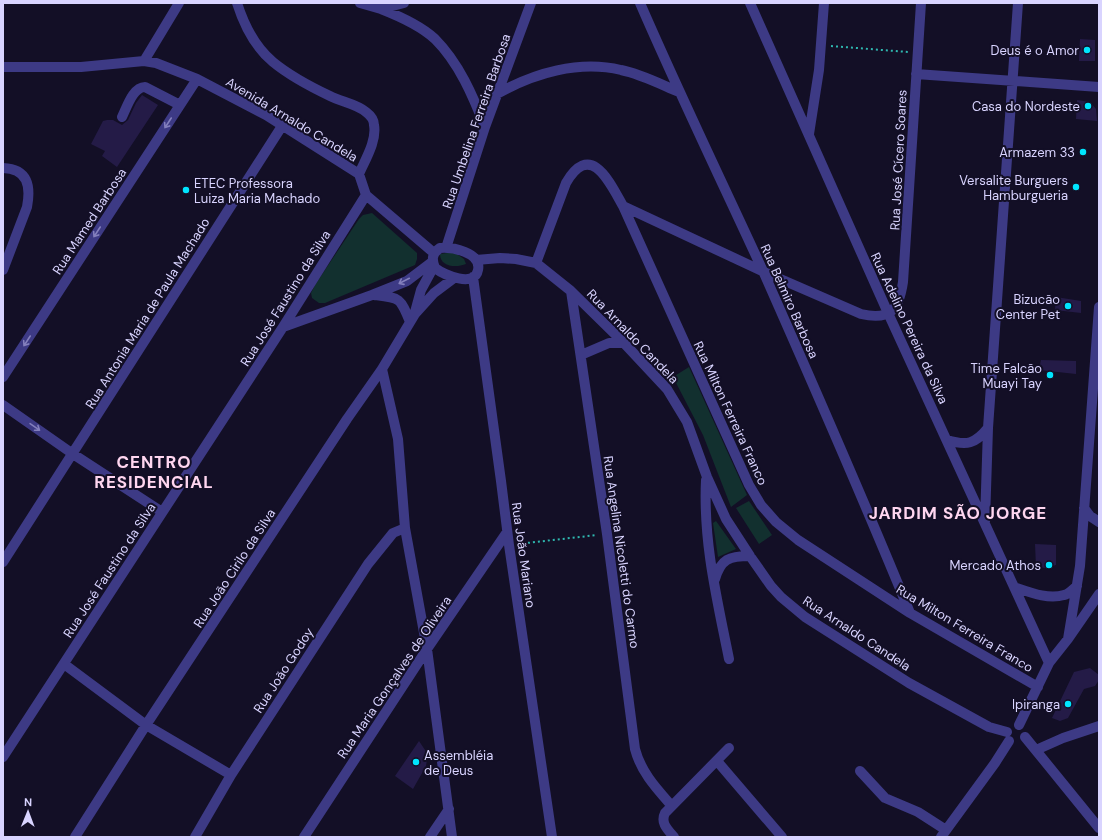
<svg xmlns="http://www.w3.org/2000/svg" width="1102" height="840" font-family="'DM Sans',sans-serif">
<rect width="100%" height="100%" fill="#130f26"/>
<path fill="#12302f" d="M372 213 417 253V259L415 265 325 303H319L312 298 311 293 315 285 359 219 363 215Z
M454 252 464 259 466 264C456 268 440 267 440 254Z
M689 367 747 495 731 507 703 435 673 377Z
M749 501 772 535 759 544 736 508Z
M716 521 736 549 718 557 713 523Z"/>
<path fill="#241b47" d="M1080 39 1095 40V61H1079Z
M142 95 158 105 117 167 102 156 105 151 91 144 103 121 107 120H113L122 125 128 120 136 103Z
M1077 100 1090 102 1096 109 1097 121 1076 119Z
M1056 297 1081 301V313L1055 310Z
M1041 360 1076 361V374L1039 370Z
M1035 544 1056 545V565L1046 568 1036 567Z
M1090 668 1099 675V680L1095 686 1084 689 1068 718 1060 721 1052 718 1074 672Z
M419 741 427 753V759L426 766 413 789 395 776Z"/>
<g fill="none" stroke-linecap="round" stroke-linejoin="round">
<path stroke="#2fb8b0" stroke-width="2" stroke-dasharray="2 3" stroke-linecap="butt" d="M831 46 908 52
M518 544 597 535"/>
<path stroke="#3d3a85" stroke-width="10" d="M237 3C244 25 255 47 273 62 290 76 311 87 330 96 342 102 357 104 366 112 370 115 374 120 374 125 377 141 365 160 359 174
M360 3 381 9 404 3
M640 3C679 93 722 182 763 271 813 384 863 498 910 613
M750 3 888 313 1049 663
M381 9C399 16 420 25 435 39 459 63 473 96 485 127
M144 61 179 3
M3 67H81L144 61 156 63 197 79 266 115 359 174 366 195 434 253
M916 74 1099 87
M497 94C534 73 579 60 621 70 641 74 660 84 679 92
M122 117C127 107 133 87 145 87L180 105
M809 134 819 70 824 3
M3 168C28 169 31 186 27 207L3 270
M623 206 762 271 861 314C891 321 899 309 903 282L921 3
M440 248C451 247 482 252 478 270 475 288 444 275 435 268 432 260 431 254 440 248Z
M446 248 485 127 531 3
M476 260 500 258 516 259 536 263 571 291 624 343 667 389 687 422 707 477 726 519 750 556 771 586 781 597 805 617 909 683 989 727 1007 732
M536 263 566 183C591 140 610 183 623 206L749 485 761 505 776 522 798 540 910 613 1038 687
M473 277 501 481 509 545 552 837
M571 291 607 534 635 749C641 772 656 788 671 805
M374 295C400 298 400 297 410 322
M415 312 421 290 434 266
M283 327 372 295 407 281 432 262
M581 355 609 343H624
M382 369 398 439 405 528 427 649 452 837
M3 377 197 79
M3 405 73 454 162 512
M947 440C967 446 975 444 988 428
M706 480C703 542 717 599 729 659
M1084 508 1090 516 1099 522
M985 521 988 428 1018 3
M3 562 282 126
M715 579C721 559 729 556 750 556
M1014 587C1029 592 1048 600 1064 595 1069 594 1073 589 1077 586
M1068 639 1080 566 1099 307
M64 664 146 725 231 775
M1019 725 1049 663 1068 639 1099 594
M1025 737 1099 828
M1036 750 1063 738 1099 726
M3 757 283 327 366 195
M717 761 782 837
M860 771 885 798 918 812 946 830
M75 837 146 725 347 419 382 369 415 314 434 293 454 278
M195 837 231 775 368 564 393 533 405 528
M304 837 427 649 507 532
M430 837 449 809
M674 837C668 830 660 823 665 813L729 748
M941 837 995 763 1009 741"/>
</g>
<defs><path id="oneway-shaft" d="M-6 0H5M1.5-3L5.5 0L1.5 3" fill="none" stroke-width="1.6" stroke-linecap="round" stroke-linejoin="round"/></defs>
<g stroke="#837fbc">
<use href="#oneway-shaft" transform="translate(168 123) rotate(123)"/>
<use href="#oneway-shaft" transform="translate(97 232) rotate(123)"/>
<use href="#oneway-shaft" transform="translate(404 281) rotate(153)"/>
<use href="#oneway-shaft" transform="translate(27 341) rotate(123)"/>
<use href="#oneway-shaft" transform="translate(35 427) rotate(35)"/>
</g>
<g fill="#00e5ff" stroke="#130f26" stroke-width="1.5">
<circle cx="1087" cy="50" r="4"/>
<circle cx="1088" cy="106" r="4"/>
<circle cx="1083" cy="152" r="4"/>
<circle cx="1076" cy="187" r="4"/>
<circle cx="186" cy="190" r="4"/>
<circle cx="1068" cy="306" r="4"/>
<circle cx="1050" cy="375" r="4"/>
<circle cx="1049" cy="565" r="4"/>
<circle cx="1068" cy="704" r="4"/>
<circle cx="416" cy="762" r="4"/>
</g>
<g text-anchor="middle" stroke-width="4" stroke-linejoin="round" paint-order="stroke">
<g font-size="13" fill="#d9d4ff" stroke="#130f26" text-anchor="end">
<text x="1079" y="55">Deus é o Amor</text>
<text x="1080" y="111">Casa do Nordeste</text>
<text x="1075" y="157">Armazem 33</text>
<text x="1068" y="185">Versalite Burguers<tspan x="1068" dy="15">Hamburgueria</tspan></text>
<text x="194" y="188" text-anchor="start">ETEC Professora<tspan x="194" dy="15">Luiza Maria Machado</tspan></text>
<text x="1060" y="304">Bizucão<tspan x="1060" dy="15">Center Pet</tspan></text>
<text x="1042" y="373">Time Falcão<tspan x="1042" dy="15">Muayi Tay</tspan></text>
<text x="1041" y="570">Mercado Athos</text>
<text x="1060" y="709">Ipiranga</text>
<text x="424" y="760" text-anchor="start">Assembléia<tspan x="424" dy="15">de Deus</tspan></text>
</g>
<g font-size="13" fill="#d9d4ff" stroke="#130f26">
<text transform="translate(292 119) rotate(31)" y="5">Avenida Arnaldo Candela</text>
<text transform="translate(476 121) rotate(-71)" y="5">Rua Umbelina Ferreira Barbosa</text>
<text transform="translate(898 160) rotate(-87)" y="5">Rua José Cícero Soares</text>
<text transform="translate(89 221) rotate(-57)" y="5">Rua Mamed Barbosa</text>
<text transform="translate(285 298) rotate(-58)" y="5">Rua José Faustino da Silva</text>
<text transform="translate(790 301) rotate(66)" y="5">Rua Belmiro Barbosa</text>
<text transform="translate(147 313) rotate(-58)" y="5">Rua Antonia Maria de Paula Machado</text>
<text transform="translate(910 328) rotate(65)" y="5">Rua Adelino Pereira da Silva</text>
<text transform="translate(633 336) rotate(46)" y="5">Rua Arnaldo Candela</text>
<text transform="translate(731 413) rotate(65)" y="5">Rua Milton Ferreira Franco</text>
<text transform="translate(622 552) rotate(82)" y="5">Rua Angelina Nicoletti do Carmo</text>
<text transform="translate(524 555) rotate(82)" y="5">Rua João Mariano</text>
<text transform="translate(234 568) rotate(-57)" y="5">Rua João Cirilo da Silva</text>
<text transform="translate(109 570) rotate(-57)" y="5">Rua José Faustino da Silva</text>
<text transform="translate(965 628) rotate(31)" y="5">Rua Milton Ferreira Franco</text>
<text transform="translate(857 633) rotate(33)" y="5">Rua Arnaldo Candela</text>
<text transform="translate(283 670) rotate(-57)" y="5">Rua João Godoy</text>
<text transform="translate(394 677) rotate(-56)" y="5">Rua Maria Gonçalves de Oliveira</text>
</g>
<g font-size="17" font-weight="bold" letter-spacing="1" fill="#ffd6f0" stroke="#130f26">
<text x="154" y="468">CENTRO<tspan x="154" dy="20">RESIDENCIAL</tspan></text>
<text x="958" y="519">JARDIM SÃO JORGE</text>
</g>
</g>
<rect width="1102" height="840" fill="none" stroke="#d9d4ff" stroke-width="8"/>
<g transform="translate(28 812) rotate(1)" stroke="#130f26" stroke-width="3" paint-order="stroke">
<path d="M0-3L7 15L0 10L-7 15Z" fill="#d9d4ff"/>
<text y="-6" font-size="11" font-weight="bold" text-anchor="middle" fill="#d9d4ff">N</text>
</g>
</svg>
